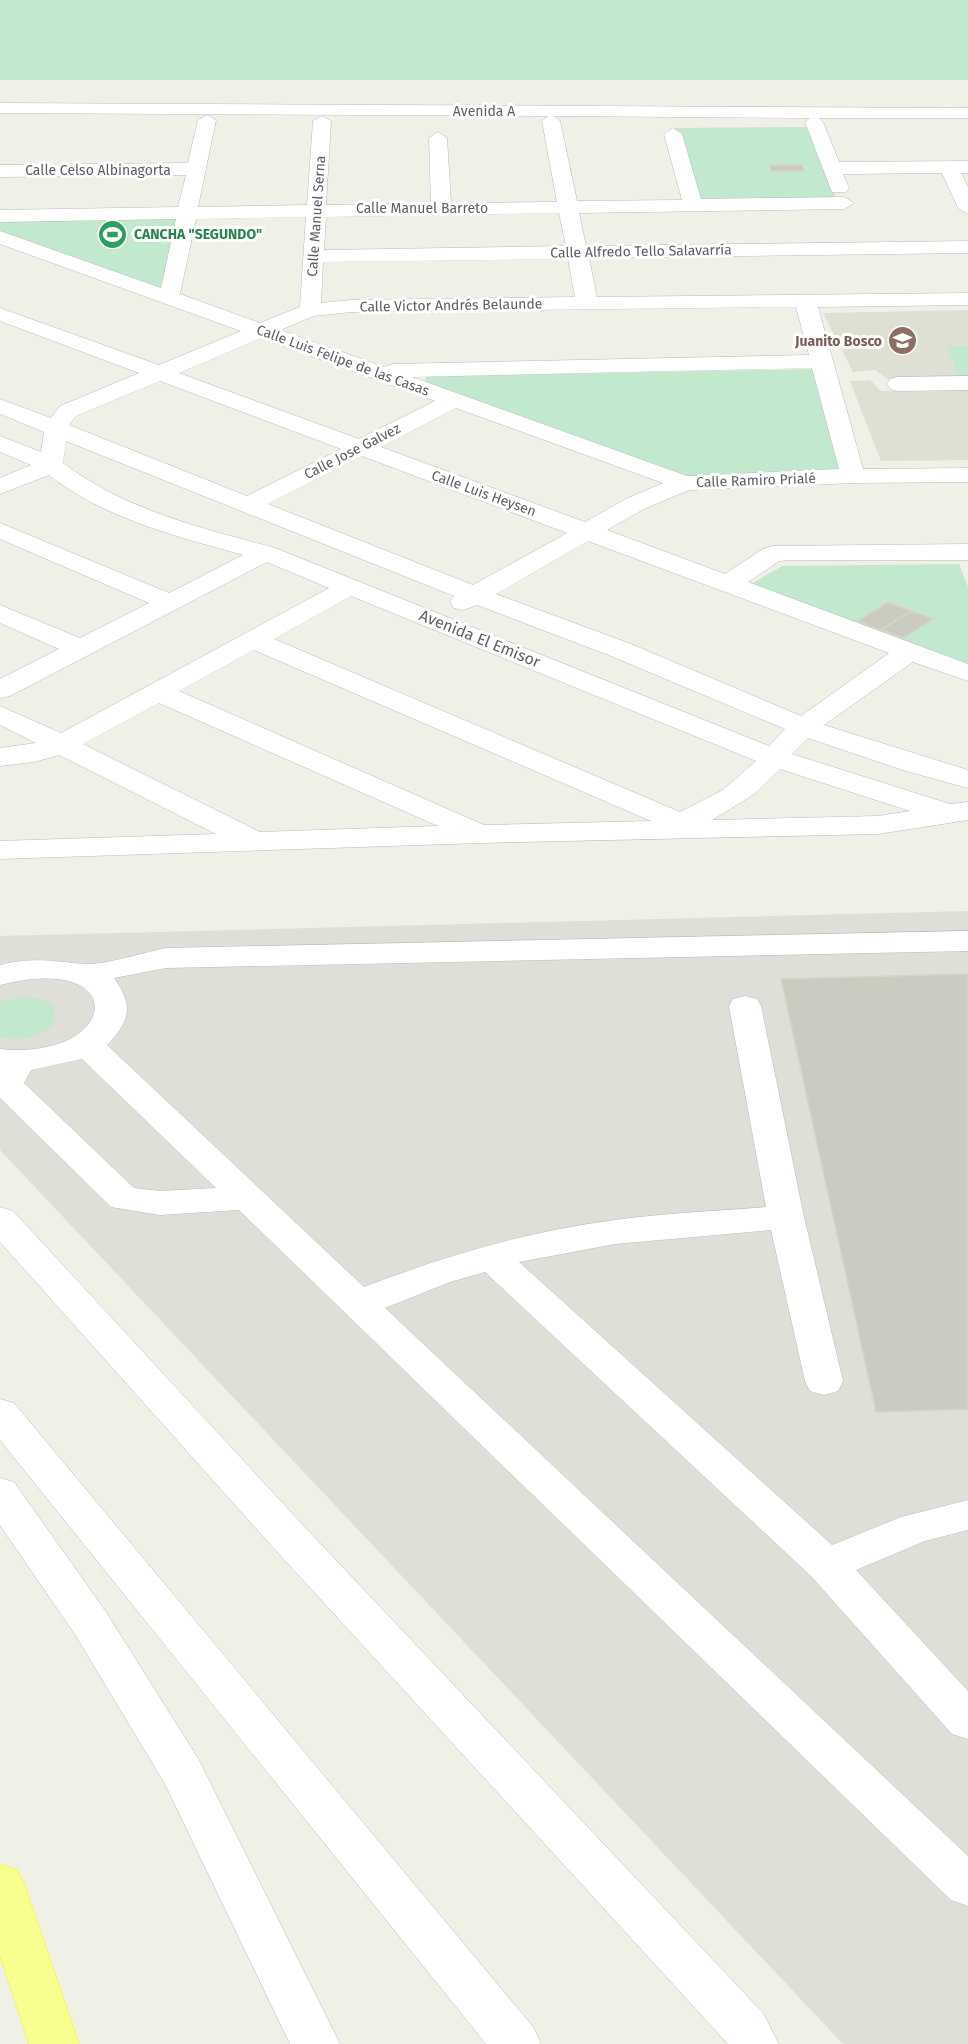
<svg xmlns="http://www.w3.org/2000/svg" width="968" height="2044" font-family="'Fira Sans',sans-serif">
<rect width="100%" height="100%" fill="#eff0e6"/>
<path fill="#dfdfd8" d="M968 911V2044H843L0 1150V936Z"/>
<path fill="#dfe0d4" d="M968 310V381L893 383 875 370 853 372 823 313Z
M870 380 881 391 968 389V460L881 461 850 381Z"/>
<path fill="#c2e8ce" d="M0 0H968V80H0Z
M808 127 837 201 696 203 675 128Z
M179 216 161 292 0 235V220Z
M947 346H968V375L959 376Z
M815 369 847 470 686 476 425 383 426 376Z
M959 564 968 587V667L748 586 782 566Z
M26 996 47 1001 53 1006 56 1020C44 1038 20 1042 0 1037V1002Z"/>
<path fill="#cbcbc2" stroke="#d5d5c4" stroke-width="1.5" d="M770 165H802L804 171H771Z
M888 602 911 611 881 630 858 621Z
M911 611 933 619 904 638 881 630Z
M968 974V1409L876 1412 781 979Z"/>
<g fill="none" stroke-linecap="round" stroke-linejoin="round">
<defs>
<path id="minor" d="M0 103 968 108V118H819L823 122 839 162 968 161V173H961L968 187V214L958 208 942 173 843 174 849 188 846 192H832L805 122 810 118 554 116 560 121 577 201 682 200 664 134 673 128 682 134 701 199 844 197 854 203 844 209 579 213 586 246 968 241V253L589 258 597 297 968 293V305L818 307 863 469 968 468V482L853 483 689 490 644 509 607 530 725 574 763 549 772 546 968 544V560H791L779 561 748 582 968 664V681L913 662 824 725 968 770V788L906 771 808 738 792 754 950 804 968 802V820L878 834 480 843 0 859V841L216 834 59 755 34 762 0 766V748L36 743 0 725V706L61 733 329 588 267 562 10 696 0 698V679L59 649 0 623V605L80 638 149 603 0 539V523L169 593 243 555C176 536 105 519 49 475L0 494V478L31 465 0 452V436L41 452 44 432 0 414V399L51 418 60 406 139 373 0 321V308L159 365 241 331 0 244V231L161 288 176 219 0 222V210L178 207 186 175 0 177V165L188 163 198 120 207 115 216 120 198 207 307 205 313 121 322 116 331 121 326 205 431 203 429 138 438 132 447 138 451 203 557 202 542 121 548 116 0 113ZM559 213 566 246 324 250 326 217ZM306 217 300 307 260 323 180 294 196 219ZM568 259 575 297 351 300 321 303 323 262ZM796 307 809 355 393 364 384 367 280 330 314 316 351 312ZM261 338 435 401 359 439 179 373ZM812 368 839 469 687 476 412 377ZM160 381 341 449 247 496 69 425 76 416ZM456 408 663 483 626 499 585 522 381 447ZM66 441 454 596 450 602 454 608 463 610 477 605 611 656 785 729 769 746 275 548C201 528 125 510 63 463ZM362 456 567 533 473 585 268 504ZM588 541 889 653 801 716 631 644 496 594ZM351 596 756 761 723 790 680 812 274 639ZM254 650 651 821 484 825 179 691ZM159 703 438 826 260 832 83 744ZM780 769 910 811 878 816 712 820 753 795Z
M968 376V390L898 391 890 389 887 384 890 379 898 377Z
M968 931V951L166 968 114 978C134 1006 130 1021 107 1045L364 1287C445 1256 529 1231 615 1220 665 1213 716 1211 766 1207L729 1006 733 999 745 996 757 999 761 1006 804 1217 843 1381 838 1391 824 1395 810 1391 805 1381 771 1230 615 1244 519 1262 832 1545 901 1517 968 1500V1530L925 1541 856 1570 968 1691V1739L952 1734 811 1576 485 1272 450 1282 385 1308 968 1856V1906L951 1900 239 1210 160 1215 111 1207 0 1098V1049C120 1061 133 951 0 985V965C32 957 52 961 83 964 102 966 146 952 166 948ZM82 1059 216 1188 160 1191 134 1188 24 1083 31 1070Z
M0 1207 13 1211 300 1522 763 2013 779 2044H728L270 1544 0 1242Z
M0 1399 14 1403 534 2028 541 2044H486L0 1440Z
M0 1478 14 1482 106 1612 199 1760 340 2044H290L165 1784 76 1636 0 1525Z"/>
<path id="highway" d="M0 1864 17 1870 24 1884 79 2044H29L0 1956Z"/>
</defs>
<use href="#minor" stroke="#babbc2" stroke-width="1"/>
<use href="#highway" stroke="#f6f400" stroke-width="1"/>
<use href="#minor" fill="#fff" fill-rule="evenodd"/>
<use href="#highway" fill="#f9ff8e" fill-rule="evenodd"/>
</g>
<defs>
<symbol id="stadium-disc" viewBox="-11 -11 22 22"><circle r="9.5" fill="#2e9e5b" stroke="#fff"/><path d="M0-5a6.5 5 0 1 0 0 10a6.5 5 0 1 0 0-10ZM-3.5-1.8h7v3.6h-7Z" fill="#fff"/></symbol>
<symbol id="school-disc" viewBox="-11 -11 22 22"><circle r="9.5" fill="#8d6e63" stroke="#fff"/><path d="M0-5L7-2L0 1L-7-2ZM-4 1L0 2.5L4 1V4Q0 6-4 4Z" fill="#fff"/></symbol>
</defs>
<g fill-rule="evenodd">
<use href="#stadium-disc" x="96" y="218" width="33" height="33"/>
<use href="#school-disc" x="886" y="324" width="33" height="33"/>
</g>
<g text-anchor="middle" stroke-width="6" stroke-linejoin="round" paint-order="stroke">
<g font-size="14" fill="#5d5e66" stroke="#fff">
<text x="484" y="116">Avenida A</text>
<text x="98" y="175">Calle Celso Albinagorta</text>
<text x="422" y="213">Calle Manuel Barreto</text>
<text transform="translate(316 216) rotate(-86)" y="5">Calle Manuel Serna</text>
<text transform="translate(641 251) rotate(-1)" y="5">Calle Alfredo Tello Salavarría</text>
<text transform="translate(451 305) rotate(-1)" y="5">Calle Victor Andrés Belaunde</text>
<text transform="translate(343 360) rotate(20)" y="5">Calle Luis Felipe de las Casas</text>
<text transform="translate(352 451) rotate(-27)" y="5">Calle Jose Galvez</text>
<text transform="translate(756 480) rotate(-2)" y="5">Calle Ramiro Prialé</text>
<text transform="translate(484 493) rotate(20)" y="5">Calle Luis Heysen</text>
</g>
<g font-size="14" font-weight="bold" fill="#27864d" stroke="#fff" text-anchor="start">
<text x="134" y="239">CANCHA "SEGUNDO"</text>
</g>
<g font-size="14" font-weight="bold" fill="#785e54" stroke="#fff" text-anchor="end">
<text x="882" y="346">Juanito Bosco</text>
</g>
<g font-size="16" fill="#5d5e66" stroke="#fff">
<text transform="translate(480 638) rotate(22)" y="6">Avenida El Emisor</text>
</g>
</g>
</svg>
